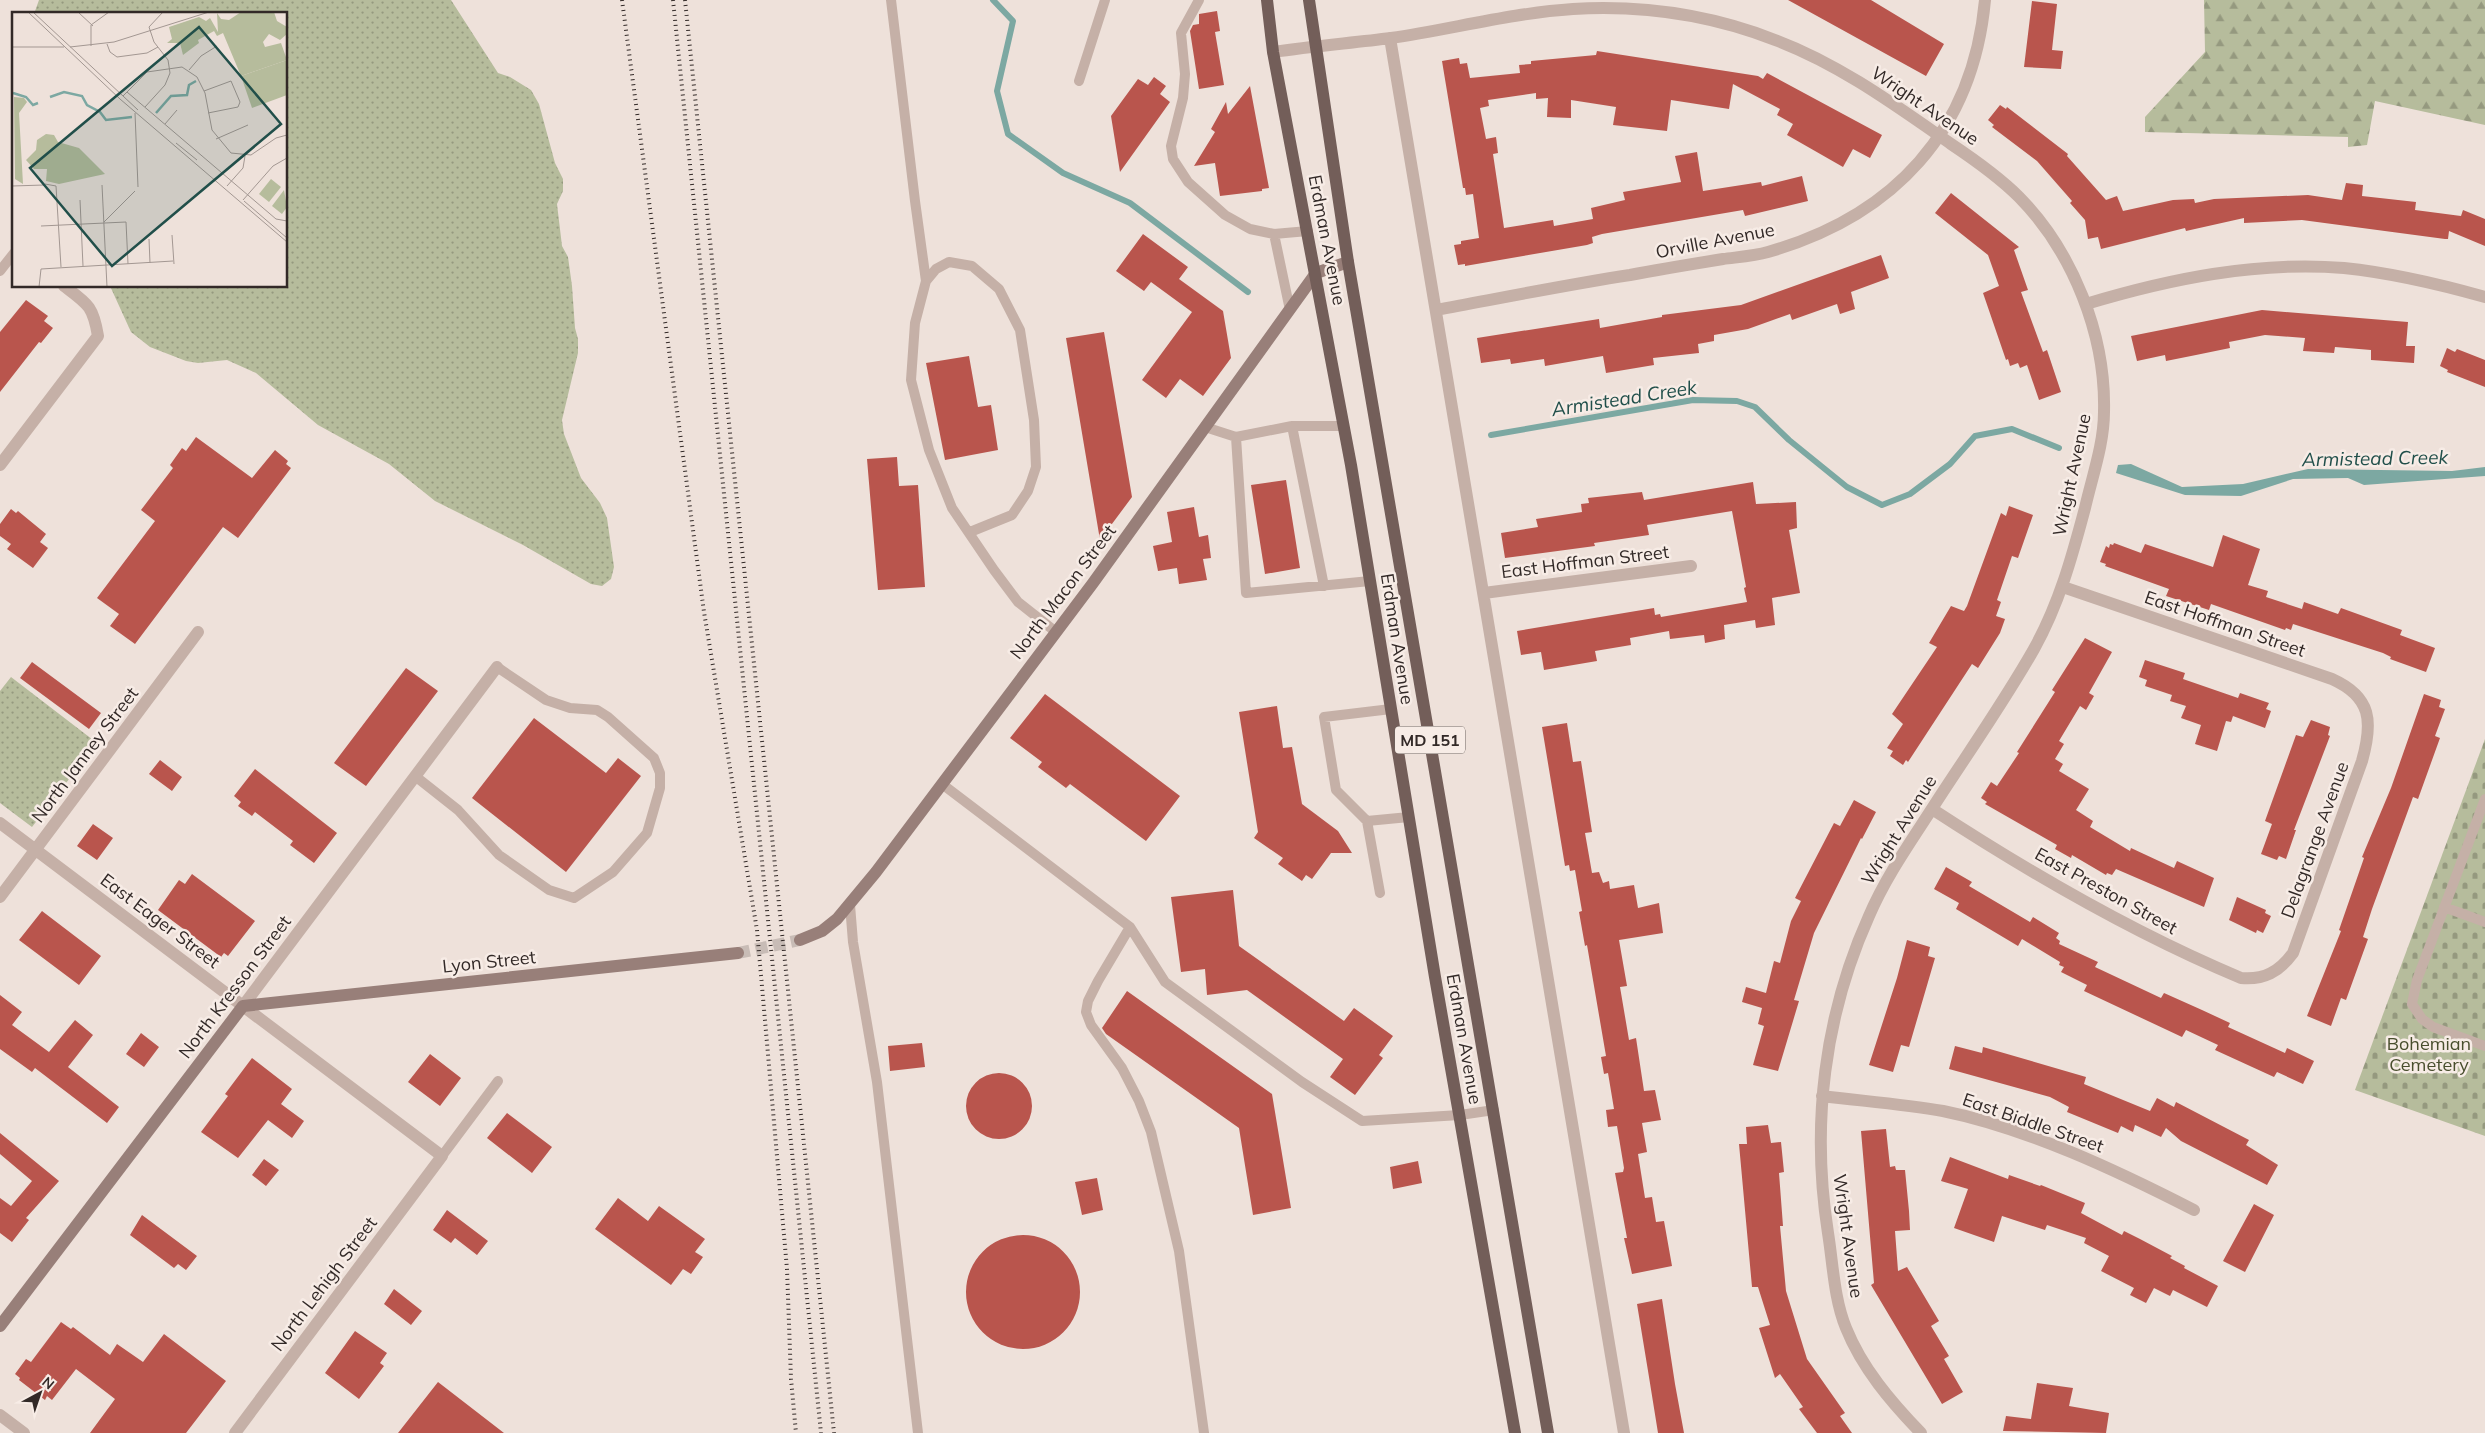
<svg xmlns="http://www.w3.org/2000/svg" width="2485" height="1433" font-family="Mulish,sans-serif">
<defs>
<pattern id="grass-dots" width="8" height="8" patternUnits="userSpaceOnUse" patternTransform="scale(1.25)"><rect width="8" height="8" fill="#b6bc9c"/><path d="M2 2h.1M6 6h.1" fill="none" stroke="#95997f" stroke-width="1.8" stroke-linecap="round"/></pattern>
<pattern id="forest-firs" width="22" height="20" patternUnits="userSpaceOnUse" patternTransform="scale(1.25)"><rect width="22" height="20" fill="#b6bc9c"/><path d="M5 1l3.5 6h-7zM16 11l3.5 6h-7z" fill="#95997f"/></pattern>
<pattern id="cemetery-stones" width="16" height="16" patternUnits="userSpaceOnUse" patternTransform="scale(1.25)"><rect width="16" height="16" fill="#b6bc9c"/><path d="M2 7V4a2 2 0 0 1 4 0v3zM10 15v-3a2 2 0 0 1 4 0v3z" fill="#95997f"/></pattern>
</defs>
<rect width="100%" height="100%" fill="#eee1da"/>
<path fill="url(#grass-dots)" d="M39 0H451L498 73 510 77 531 90 539 104 555 163 563 179V191L557 204 562 246 568 257 572 286 575 328 578 339V353L562 420 564 434 581 478 600 503 607 518 614 567 611 579 602 586 591 584 523 545 435 501 389 464 318 425 256 373 227 360 198 363 186 361 150 347 131 332 110 286H286V14H34Z
M11 677 97 743 32 827 0 803V691Z"/>
<path fill="url(#forest-firs)" d="M2204 0H2485V125L2375 101 2367 145 2348 147V137L2145 132V117L2205 52Z"/>
<path fill="url(#cemetery-stones)" d="M2485 739V1136L2355 1090Z"/>
<path fill="#7ca8a2" d="M2131 464 2182 487 2243 484 2308 469 2452 471 2485 467V476L2364 485 2348 478 2293 479 2241 496 2185 495 2116 473 2118 465Z"/>
<g fill="none" stroke-linecap="round" stroke-linejoin="round">
<path stroke="#7ca8a2" stroke-width="6" d="M993 0 1013 21 997 91 1008 134 1063 173 1130 203 1248 292
M1491 435 1693 400 1737 401 1755 407 1789 440 1847 487 1882 505 1910 494 1950 464 1975 436 2012 429 2059 448"/>
</g>
<path fill="#b9554d" d="M1788 0H1871L1944 44 1926 76Z
M2032 1 2057 4 2052 50 2063 51 2061 69 2024 67Z
M1217 11 1220 31 1215 32 1224 85 1199 89 1190 31 1193 25 1199 24V14Z
M1597 51 1758 76 1763 79 1767 73 1882 135 1870 158 1853 149 1843 167 1787 135 1793 124 1777 115 1780 109 1733 84 1729 109 1671 100 1667 131 1613 125 1616 107 1571 100V118L1547 117 1548 98 1536 99V93L1488 100 1489 106 1480 108 1486 139 1496 137 1498 153 1493 154 1504 228 1553 220 1554 226 1593 219 1591 208 1625 200 1623 192 1681 182 1675 156 1697 152 1703 191 1761 182 1762 186 1802 176 1808 201 1745 216 1743 210 1602 234 1592 237 1593 243 1587 245 1465 266V264L1458 265 1454 245 1461 244V241L1479 238 1473 194 1466 195 1465 188H1463L1442 61 1459 58 1460 64 1467 63 1470 78 1520 73 1519 65 1531 64V61L1596 55Z
M1154 77 1166 86 1160 94 1170 102 1120 172 1111 116 1138 79 1148 85Z
M1250 86 1269 188 1262 189V191L1220 196 1215 163 1194 166 1215 132 1211 129 1226 102 1228 114Z
M2000 105 2006 109 2007 107 2068 154 2067 156 2106 200 2117 196 2123 211 2173 200 2194 199 2195 203 2214 199 2308 195 2342 200 2346 183 2363 185 2362 196 2416 202 2415 210 2461 216 2463 210 2485 219V246L2449 231 2448 239H2445L2302 220 2244 223V218L2186 231 2185 228 2101 249 2098 237 2088 239 2085 220 2070 203 2072 201 2037 161 1992 127 1994 125 1988 120Z
M1951 193 2019 247 2014 250 2028 290 2021 292 2043 352 2047 350 2061 392 2039 400 2027 365 2020 368 2018 363 2010 366 2008 359 2006 360 1983 293 1999 286 1988 255 1935 213Z
M1143 234 1188 267 1179 279 1223 311 1231 358 1203 396 1180 379 1166 398 1142 380 1192 312 1151 282 1144 291 1116 271Z
M1881 255 1889 278 1851 292 1855 309 1840 314 1837 304 1792 320 1790 314 1748 329 1714 335V341L1698 344 1699 353 1653 358 1654 365 1606 373 1603 356 1545 366 1544 359 1511 364 1510 359 1481 363 1477 338 1599 319 1600 328 1662 317V315L1741 305Z
M26 300 48 316 44 321 53 328 41 343 39 342 0 392V332Z
M2262 310 2408 322 2406 346H2415L2414 363 2371 360V350L2335 347 2334 353 2303 351 2305 338 2265 335 2229 342 2230 348 2196 355 2166 361 2165 355 2137 361 2131 336Z
M1104 332 1132 497 1100 540 1066 338Z
M2447 348 2455 352 2457 349 2485 360V387L2447 372 2448 370 2440 366Z
M969 356 978 407 991 405 998 450 945 460 926 363Z
M196 437 252 478 275 450 288 461 286 464 291 468 238 538 223 527 135 644 110 626 119 614 97 598 155 521 141 510 173 468 170 465 182 448 186 451Z
M897 457 899 486 918 485 925 587 878 590 867 459Z
M1286 480 1300 568 1265 574 1251 485Z
M1753 482 1756 504 1796 502 1797 528 1789 530 1800 593 1772 598 1775 625 1756 628 1755 620 1724 625 1725 639 1705 643 1704 635 1670 639 1669 631 1630 638 1631 645 1595 651 1597 661 1544 670 1541 652 1521 655 1517 631 1654 608 1655 615 1660 614 1661 617 1747 602 1744 588 1746 587 1732 511 1647 525 1649 535 1594 543 1595 546 1505 558 1501 533 1538 527 1536 519 1582 512 1581 504 1589 503 1588 498 1642 492 1644 500Z
M2009 506 2033 515 2018 558 2012 556 1997 600 2001 602 1996 616 2005 619 2000 633 1978 668 1972 664 1908 762 1906 760 1903 765 1890 756 1893 751 1887 748 1903 724 1892 714 1937 647 1929 643 1951 606 1964 611 1967 606 2001 513 2006 516Z
M1194 507 1199 537 1208 535 1211 558 1203 559 1207 580 1179 584 1177 568 1158 571 1153 546 1172 542 1167 512Z
M11 509 16 513 18 511 46 534 40 542 48 548 33 568 7 549 11 544 0 536V524Z
M2223 535 2260 549 2248 585 2268 591 2266 597 2302 609 2304 602 2338 614 2341 608 2402 630 2400 635 2435 648 2426 672 2390 659 2391 657 2383 653 2293 624 2291 630 2286 628 2285 630 2211 604 2209 610 2166 596 2169 589 2105 566 2106 564 2100 562 2106 546 2109 548 2110 544 2113 545 2114 543 2141 553 2145 544 2213 567Z
M2085 638 2112 652 2089 693 2094 696 2086 710 2080 706 2059 741 2064 744 2055 759 2063 764 2059 771 2089 789 2076 810 2093 821 2090 827 2130 851 2131 848 2174 868 2177 861 2214 878 2204 907 2116 869 2112 875 2107 873 2106 875 2072 855 2071 858 2055 849 2057 845 1985 804 1987 802 1981 798 1991 782 1997 786 2019 753 2017 752 2055 692 2052 690Z
M2145 660 2185 673 2183 679 2238 698 2240 693 2269 703 2266 709 2271 711 2265 728 2233 716 2231 722 2226 721 2217 751 2195 744 2201 725 2181 718 2186 706 2170 701 2172 695 2145 686 2147 680 2139 677Z
M32 662 101 713 89 729 20 678Z
M406 668 438 691 366 786 334 763Z
M1045 694 1180 796 1146 841 1070 784 1066 788 1038 767 1042 762 1010 738Z
M2424 694 2441 700 2439 707 2445 709 2435 736 2440 738 2418 799 2413 797 2372 909 2363 937 2368 939 2346 1000 2341 998 2331 1026 2307 1016 2341 931 2339 930 2364 858 2362 857 2391 788Z
M1277 706 1283 748 1292 747 1302 804 1338 831 1352 853H1331L1312 879 1306 875 1302 881 1278 864 1283 858 1254 838 1258 832 1239 712Z
M534 718 606 773 618 758 641 776 566 872 472 798Z
M2311 720 2330 727 2328 735 2330 736 2294 830H2296L2286 859 2279 856 2277 860 2261 854 2272 824 2265 821 2296 735 2303 737Z
M1567 723 1573 762 1581 761 1592 832 1585 833 1592 873 1599 872 1603 883 1609 881 1610 889 1634 885 1638 908 1659 903 1663 933 1619 940 1627 986 1620 987 1629 1040 1636 1038 1644 1091 1655 1090 1661 1120 1642 1123 1647 1152 1638 1154 1645 1198 1652 1197 1656 1222 1664 1221 1672 1266 1632 1274 1624 1238H1627L1615 1173 1623 1172 1624 1168 1617 1126 1608 1127 1606 1110 1614 1109 1608 1073 1604 1074 1601 1057 1606 1056 1587 945 1585 946 1579 912 1582 911 1575 870 1570 871 1569 865 1565 866 1542 727Z
M160 760 182 777 172 791 149 774Z
M255 769 337 833 314 863 290 845 293 841 255 812 252 816 238 806 241 802 234 796Z
M1854 800 1876 812 1862 839 1861 838 1814 933 1794 1000 1799 1001 1778 1071 1753 1065 1764 1026 1758 1024 1762 1008 1742 1002 1746 987 1766 993 1774 961 1780 963 1791 921 1801 901 1795 898 1834 823 1840 826Z
M93 824 113 838 97 860 77 846Z
M1946 867 1972 882 1969 886 2030 922 2033 917 2059 933 2056 938 2060 941 2059 944 2098 962 2095 967 2161 998 2164 993 2202 1010 2230 1023 2228 1027 2285 1053 2287 1048 2314 1061 2303 1084 2277 1072 2274 1077 2215 1050 2218 1045 2186 1030 2182 1037 2084 991 2087 985 2061 972 2064 967 2059 965 2060 962 2022 939 2018 946 1956 909 1959 903 1934 889Z
M192 874 255 921 228 956 224 953 221 957 158 910 179 880 185 884Z
M1233 890 1239 946 1344 1021 1354 1008 1393 1036 1379 1055 1383 1058 1355 1095 1330 1077 1343 1059 1247 990 1207 995 1205 969 1181 972 1171 897Z
M2237 897 2266 910 2265 913 2271 916 2263 933 2257 930 2256 933 2229 920Z
M42 911 101 956 79 985 19 940Z
M1907 940 1930 947 1928 956 1935 958 1909 1047 1901 1045 1893 1072 1869 1065 1897 978Z
M1127 991 1272 1094 1291 1208 1253 1215 1239 1128 1106 1034 1102 1028Z
M0 995 22 1012 12 1025 49 1052 75 1020 93 1035 68 1067 119 1107 107 1123 35 1068 32 1072 0 1049Z
M141 1033 159 1047 144 1067 126 1054Z
M922 1043 925 1067 890 1071 888 1046Z
M1955 1046 1982 1053 1983 1047 2086 1077 2084 1084 2150 1111 2157 1098 2174 1107 2176 1102 2249 1140 2246 1145 2278 1165 2267 1185 2181 1141 2166 1128 2161 1137 2135 1125 2133 1132 2121 1126 2118 1133 2067 1112 2069 1107 2050 1097 1949 1069Z
M430 1054 461 1078 440 1106 408 1082Z
M252 1058 292 1089 281 1104 304 1121 292 1138 268 1120 238 1158 201 1132 228 1096 225 1094Z
M966 1106a33 33 0 1 1 66 0a33 33 0 1 1-66 0Z
M507 1113 552 1147 532 1173 487 1138Z
M1768 1125 1771 1143 1781 1142 1784 1172 1779 1173 1783 1226H1780L1786 1291 1807 1359 1845 1413 1840 1416 1852 1433H1817L1799 1409 1803 1407 1780 1374 1775 1378 1759 1328 1770 1325 1758 1287H1752L1739 1144H1747L1746 1127Z
M1886 1129 1890 1167 1895 1166 1896 1170H1905L1909 1211 1910 1230 1895 1231 1898 1271 1907 1267 1939 1321 1931 1326 1949 1356 1944 1359 1963 1392 1942 1404 1871 1285 1874 1283 1861 1131Z
M0 1133 59 1181 26 1218 29 1220 12 1242 0 1233V1198L11 1206 32 1181 0 1154Z
M1950 1157 2008 1179 2009 1175 2040 1186 2041 1185 2085 1203 2081 1213 2122 1235 2124 1231 2140 1239 2172 1256 2170 1258 2185 1266 2184 1268 2218 1286 2207 1307 2173 1290 2170 1296 2154 1288 2146 1303 2130 1295 2134 1288 2101 1271 2109 1256 2084 1243 2086 1238 2047 1225 2045 1230 2002 1216 1994 1242 1954 1228 1968 1189 1941 1181Z
M264 1159 279 1170 266 1186 252 1175Z
M1418 1161 1422 1183 1393 1189 1390 1167Z
M1097 1178 1103 1210 1082 1215 1075 1182Z
M618 1198 648 1221 659 1206 705 1239 695 1252 703 1257 691 1274 683 1269 671 1285 595 1229Z
M2254 1204 2274 1215 2245 1272 2223 1261Z
M447 1210 488 1241 477 1255 455 1238 451 1243 433 1230Z
M142 1215 197 1256 186 1270 178 1264 174 1268 130 1235Z
M966 1292a57 57 0 1 1 114 0a57 57 0 1 1-114 0Z
M394 1289 422 1311 411 1325 384 1304Z
M1662 1299 1675 1384 1684 1433H1658L1649 1377 1637 1304Z
M61 1322 71 1329 73 1327 110 1355 117 1344 143 1362 164 1334 226 1381 186 1433H90L115 1399 76 1369 52 1400 47 1396 45 1400 19 1380 20 1378 15 1374 26 1359 31 1362Z
M355 1331 387 1353 380 1363 384 1366 359 1399 325 1373Z
M438 1382 504 1433H398Z
M2037 1383 2073 1388 2069 1406 2109 1413 2106 1433 2003 1431 2006 1416 2031 1419Z"/>
<g fill="none" stroke-linecap="round" stroke-linejoin="round">
<path stroke="#c8bcb6" stroke-width="12" stroke-dasharray="12 6" stroke-linecap="butt" d="M738 953 800 940"/>
<path stroke="#c5b0a7" stroke-width="10" d="M891 0 915 201 926 281
M1199 0 1181 33 1185 74 1183 98 1171 146 1173 159 1188 182 1225 215 1250 229 1274 234
M1079 81 1105 0
M0 271 14 253
M1290 310 1274 234 1308 231
M1205 427 1236 437 1246 593 1370 581
M1236 437 1292 426
M970 532 1012 515 1028 491 1036 467 1034 420 1020 330 999 289 972 266 949 262 936 269 926 281 915 323 911 380 929 450 952 508 994 570 1018 602 1056 632
M1324 586 1292 426H1344
M1391 709 1324 717 1336 790 1367 821 1409 817
M415 776 458 810 499 855 549 890 574 898 613 872 647 833 660 788V773L654 758 608 717 597 710 570 708 546 700 497 667
M942 784 1130 927 1165 982 1302 1082 1362 1121 1460 1115 1494 1110
M2485 799 2417 980 2412 1004 2422 1019 2433 1027 2485 1046
M1367 821 1380 893
M850 905 853 942 877 1082 918 1433
M2444 907 2485 922
M1130 927 1098 981 1088 1001 1086 1012 1091 1025 1122 1068 1139 1101 1151 1132 1179 1251 1204 1433
M442 1156 498 1081"/>
<path stroke="#c5b0a7" stroke-width="12" d="M1390 38 1624 1433
M1273 52C1313 46 1352 43 1391 38 1452 29 1512 13 1573 9 1641 5 1711 15 1775 40 1839 64 1895 105 1951 144 1975 160 1998 176 2019 197 2073 252 2106 335 2104 412 2104 444 2092 477 2085 508 2072 557 2059 604 2034 649 2004 702 1968 753 1935 804 1912 840 1886 876 1869 916 1824 1016 1811 1125 1828 1233 1833 1264 1834 1299 1846 1328 1862 1368 1891 1402 1921 1433
M2086 304C2169 279 2256 261 2344 268 2392 273 2439 284 2485 297
M1436 310C1501 298 1565 285 1630 275 1661 269 1692 264 1723 259 1738 257 1754 256 1768 252 1894 216 1973 131 1985 0
M0 465 98 336C93 306 88 304 64 286
M1484 593 1691 566
M1932 809C2030 873 2133 933 2241 978 2264 980 2279 972 2293 953L2362 761C2373 722 2372 697 2332 679L2063 587
M0 823 442 1156 235 1433
M0 897 198 632
M243 1006 497 667
M1822 1096C1862 1101 1903 1104 1943 1111 2027 1128 2118 1171 2194 1210
M0 1415 24 1433"/>
<path stroke="#987f79" stroke-width="12" d="M800 940 822 931 837 919 876 872 1093 583 1316 273 1348 262
M0 1326 243 1006 738 953"/>
<path stroke="#735e59" stroke-width="12" d="M1267 0 1273 52 1351 465 1435 977 1515 1433
M1309 0 1348 262 1548 1433"/>
<path stroke="#322927" stroke-width="4" stroke-dasharray="1 4" stroke-linecap="butt" d="M622 0 704 612 757 930 787 1269 791 1379 796 1433
M673 0 821 1433
M685 0 834 1433"/>
</g>
<g text-anchor="middle" stroke-width="5" stroke-linejoin="round" paint-order="stroke">
<rect fill="#f7ece6" stroke="#6d6460" stroke-width="1" x="1395" y="726.5" width="70" height="27" rx="4"/>
<g font-size="16" font-weight="bold" fill="#322927">
<text x="1430" y="746">MD 151</text>
</g>
<g font-size="18" fill="#322927" stroke="#f7ece6">
<text transform="translate(1925 106) rotate(34)" y="6">Wright Avenue</text>
<text transform="translate(1327 240) rotate(79)" y="6">Erdman Avenue</text>
<text transform="translate(1715 241) rotate(-11)" y="6">Orville Avenue</text>
<text transform="translate(2072 475) rotate(-78)" y="6">Wright Avenue</text>
<text transform="translate(1585 562) rotate(-7)" y="6">East Hoffman Street</text>
<text transform="translate(1063 592) rotate(-53)" y="6">North Macon Street</text>
<text transform="translate(2225 624) rotate(19)" y="6">East Hoffman Street</text>
<text transform="translate(1397 639) rotate(81)" y="6">Erdman Avenue</text>
<text transform="translate(85 755) rotate(-53)" y="6">North Janney Street</text>
<text transform="translate(1899 830) rotate(-58)" y="6">Wright Avenue</text>
<text transform="translate(2315 840) rotate(-70)" y="6">Delagrange Avenue</text>
<text transform="translate(2106 891) rotate(29)" y="6">East Preston Street</text>
<text transform="translate(160 921) rotate(37)" y="6">East Eager Street</text>
<text transform="translate(489 962) rotate(-6)" y="6">Lyon Street</text>
<text transform="translate(235 987) rotate(-53)" y="6">North Kresson Street</text>
<text transform="translate(1464 1039) rotate(80)" y="6">Erdman Avenue</text>
<text transform="translate(2033 1123) rotate(19)" y="6">East Biddle Street</text>
<text transform="translate(1848 1236) rotate(82)" y="6">Wright Avenue</text>
<text transform="translate(324 1284) rotate(-53)" y="6">North Lehigh Street</text>
</g>
<g font-size="18" fill="#484e2d" stroke="#f7ece6">
<text x="2429" y="1050">Bohemian<tspan x="2429" dy="21">Cemetery</tspan></text>
</g>
<g font-size="19" font-style="italic" fill="#214f4a" stroke="#f7ece6">
<text transform="translate(1624 398) rotate(-9)" y="7">Armistead Creek</text>
<text transform="translate(2375 458) rotate(-1)" y="7">Armistead Creek</text>
</g>
</g>
<g transform="translate(12 12)">
<rect width="275" height="275" fill="#eee1da"/>
<path d="M2 85 12 86 15 90 7 101 11 172 3 167ZM34 122 42 123 46 130 67 136 93 162 47 172 34 169 35 157H22L14 148 24 138 25 128ZM272 178 275 195 270 202 260 194Z" fill="#b6bc9c"/>
<path d="M229 0H262L265 9 275 15V22L268 28 257 22 251 30 253 35 269 31 275 48 229 64 211 21 205 24 202 19 186 28 187 31 171 43 168 31H155L160 27 157 15 187 5 194 9 198 6 206 20 205 1 209 7 217 8Z" fill="#b6bc9c"/>
<path d="M275 48V83L240 96 229 64Z" fill="#b6bc9c"/>
<path d="M259 167 269 175 257 190 247 182Z" fill="#b6bc9c"/>
<path fill="none" stroke="#7ca8a2" stroke-width="2.5" d="M1 81 14 85 21 93 26 91M38 85 52 80 70 84 75 93 88 100 94 108 120 105M144 101 159 84 175 83 177 73 184 69"/>
<path fill="none" stroke="#a39792" stroke-width="1" d="M16 0 108 87 275 230M21 0 126 98M66 0 81 14M95 32 98 40 105 45 135 41 146 35M79 34V13L97 0M0 35H52M58 35 102 30 197 0M177 58 189 44 205 34M192 79 219 69 228 90 226 95 196 101M115 80 264 207 275 209M111 84 135 60 170 55 185 65 193 81 200 118 219 141 239 143 264 126 275 123M133 95 153 73 158 61 156 48 142 30 137 15 151 0M123 101 126 175M153 112 165 98M204 127 236 113M164 131 185 148M33 172 44 174 49 255M90 173 95 275M0 174 32 173M215 174 231 156 233 144M68 188 71 254M231 188 261 154 275 146M232 189 275 226M92 210 123 179M29 214 114 210 116 252M160 223 162 252M137 227 138 251M27 275 29 257 161 249"/>
<path fill="#214f4a" fill-opacity="0.15" stroke="#214f4a" stroke-width="2.5" d="M187 15 269 112 100 254 18 156Z"/>
<rect width="275" height="275" fill="none" stroke="#322927" stroke-width="2.5"/>
</g>
<g transform="translate(40 1393) rotate(40)" stroke="#f7ece6" stroke-width="4" paint-order="stroke">
<path d="M0-4L9 19L0 12L-9 19Z" fill="#322927"/>
<text y="-8" font-size="14" font-weight="bold" text-anchor="middle" fill="#322927">N</text>
</g>
</svg>
